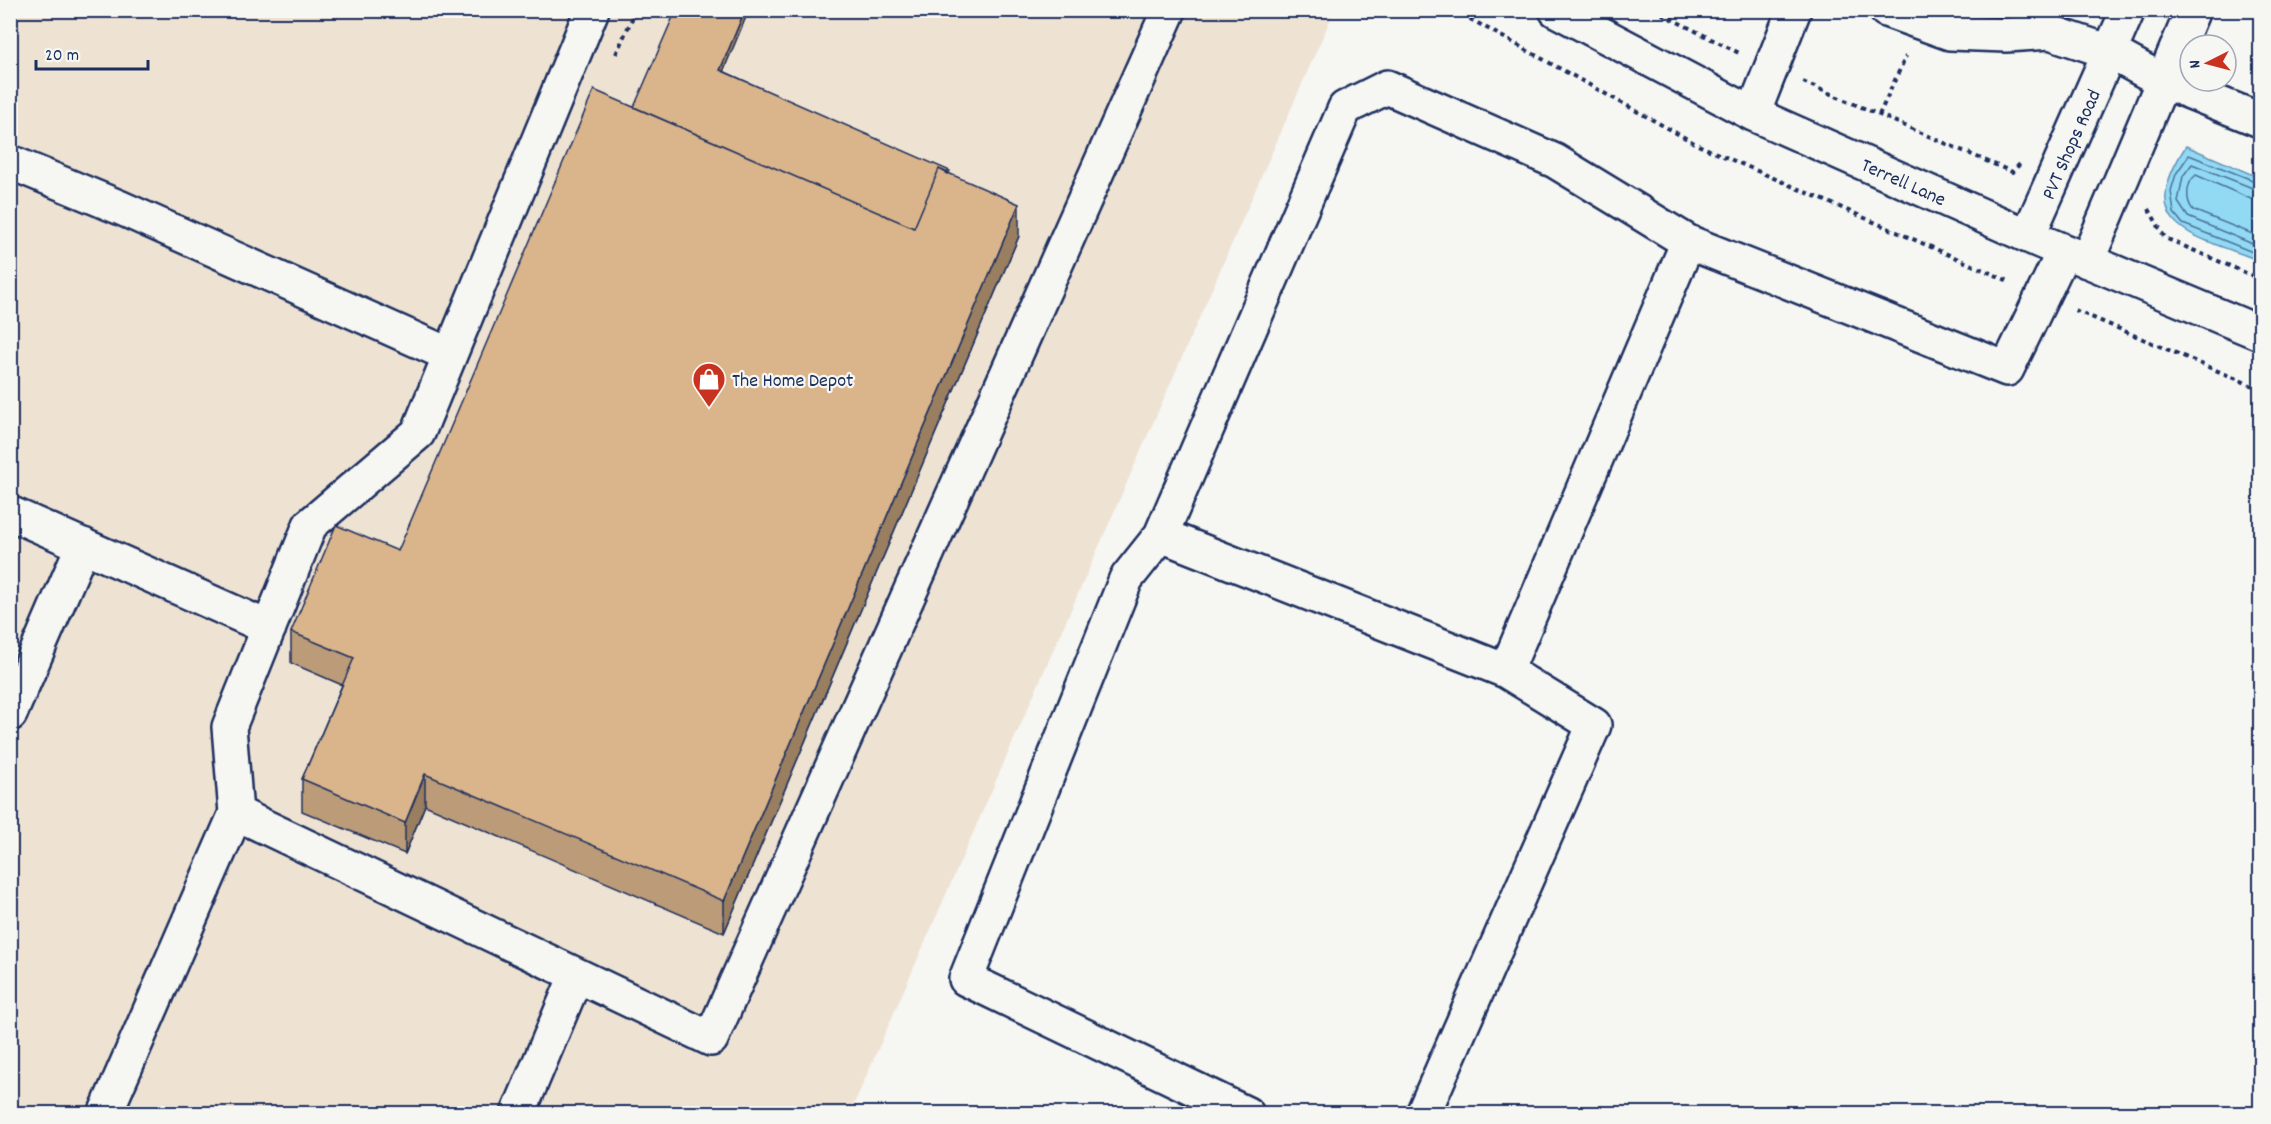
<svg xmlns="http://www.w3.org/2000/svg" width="2271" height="1124" font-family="Dekko,sans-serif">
<rect width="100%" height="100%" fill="#f6f6f2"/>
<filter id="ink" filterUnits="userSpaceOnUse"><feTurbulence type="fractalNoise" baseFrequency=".0167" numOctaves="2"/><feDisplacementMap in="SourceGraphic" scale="12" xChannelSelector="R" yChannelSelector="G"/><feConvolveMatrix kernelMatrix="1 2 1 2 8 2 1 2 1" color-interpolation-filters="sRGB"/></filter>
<g filter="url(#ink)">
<path fill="#eee2d3" d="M10 11H1334L850 1113H11Z"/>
<path fill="#92d9f4" stroke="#6295b8" stroke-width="1.5" d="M2186 146 2260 178V261C2196 235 2132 230 2186 146Z"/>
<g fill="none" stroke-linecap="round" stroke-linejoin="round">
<path stroke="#4b739a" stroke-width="1.5" d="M2260 183 2189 155 2176 174 2171 191 2174 213 2183 224 2260 255
M2260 191 2192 164 2183 176 2178 202 2188 217 2260 247
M2260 200 2251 199 2196 175C2186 183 2185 200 2193 210L2260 237"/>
<defs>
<path id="minor" d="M1556 10 1753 114 2028 236 2260 333
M1886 10 1950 33 2006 35 2050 32 2110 52 2163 81 2260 120
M1753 114 1794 10
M10 162 121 208 450 355 592 10
M2028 236 2128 10
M2087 261 2193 10
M450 355 418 433 310 525 229 727 236 813 711 1039 1169 10
M10 513 269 628
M1161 535 1506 671
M10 714 83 545
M105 1114 236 813
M518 1114 576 976
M1247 1114 966 979 1126 579 1161 535 1345 108 1387 87 1555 161 1688 242 2007 369 2064 251
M1423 1114 1594 725 1506 671 1688 242"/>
</defs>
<use href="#minor" stroke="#1b2f5e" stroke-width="38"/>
<path stroke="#1b2f5e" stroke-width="4" stroke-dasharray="4.5 4.5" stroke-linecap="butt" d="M1454 10 1698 145 2011 282
M1654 10 1739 53
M616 54 636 10
M1803 82 2012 172 2020 164
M1879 115 1906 56
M2149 209 2165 238 2260 279
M2075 310 2260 389"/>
<use href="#minor" stroke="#f6f6f2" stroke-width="33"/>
</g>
<path fill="#bb9b78" stroke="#1b2f5e" stroke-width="1.5" d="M723 71 950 174 1019 236 724 933 425 805 405 854 302 811V779L342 685 291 663V632L398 551 634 107Z"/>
<path fill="#997e61" stroke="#1b2f5e" stroke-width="1.5" d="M745 10H749L720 79V70Z
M1019 204V236L724 933V901Z
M425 774V805L405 854V823Z"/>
<path fill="#dab48b" stroke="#1b2f5e" stroke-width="1.5" d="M676 10H745L720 70 950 171 948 174 939 169 914 228 634 107Z
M594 90 914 228 939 169 1019 204 724 901 425 774 405 823 302 779 354 658 291 632 336 525 398 551Z"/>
</g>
<defs>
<symbol id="shop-pin" viewBox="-11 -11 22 30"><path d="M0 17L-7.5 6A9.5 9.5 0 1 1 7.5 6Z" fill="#c8321e" stroke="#f6f6f2"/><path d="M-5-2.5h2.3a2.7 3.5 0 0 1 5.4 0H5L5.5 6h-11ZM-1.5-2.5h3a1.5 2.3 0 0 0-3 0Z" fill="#fff"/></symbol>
</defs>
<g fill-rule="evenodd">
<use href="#shop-pin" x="690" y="360" width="38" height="52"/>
</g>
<g text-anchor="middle" stroke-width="4.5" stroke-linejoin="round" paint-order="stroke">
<g font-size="20" fill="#1b2f5e" stroke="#f6f6f2">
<text transform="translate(2070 144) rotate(-66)" y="7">PVT Shops Road</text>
<text transform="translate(1904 181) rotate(24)" y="7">Terrell Lane</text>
</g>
<g font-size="20" fill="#1b2f5e" stroke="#f6f6f2" text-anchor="start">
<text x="732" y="386">The Home Depot</text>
</g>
</g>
<rect width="2271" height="1124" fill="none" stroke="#f6f6f2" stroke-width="36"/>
<rect x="18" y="18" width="2235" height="1088" fill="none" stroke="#1b2f5e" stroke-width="2" filter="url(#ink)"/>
<g transform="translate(2208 63) rotate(264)"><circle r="28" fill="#f6f6f2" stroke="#9ea6b7" stroke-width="1.5"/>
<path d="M0-4.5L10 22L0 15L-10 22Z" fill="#c8321e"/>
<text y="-9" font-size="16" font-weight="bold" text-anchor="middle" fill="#1b2f5e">N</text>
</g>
<path d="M36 60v9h112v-9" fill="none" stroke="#1b2f5e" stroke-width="3"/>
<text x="45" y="60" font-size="18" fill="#1b2f5e" stroke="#f6f6f2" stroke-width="4.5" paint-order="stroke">20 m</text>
</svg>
